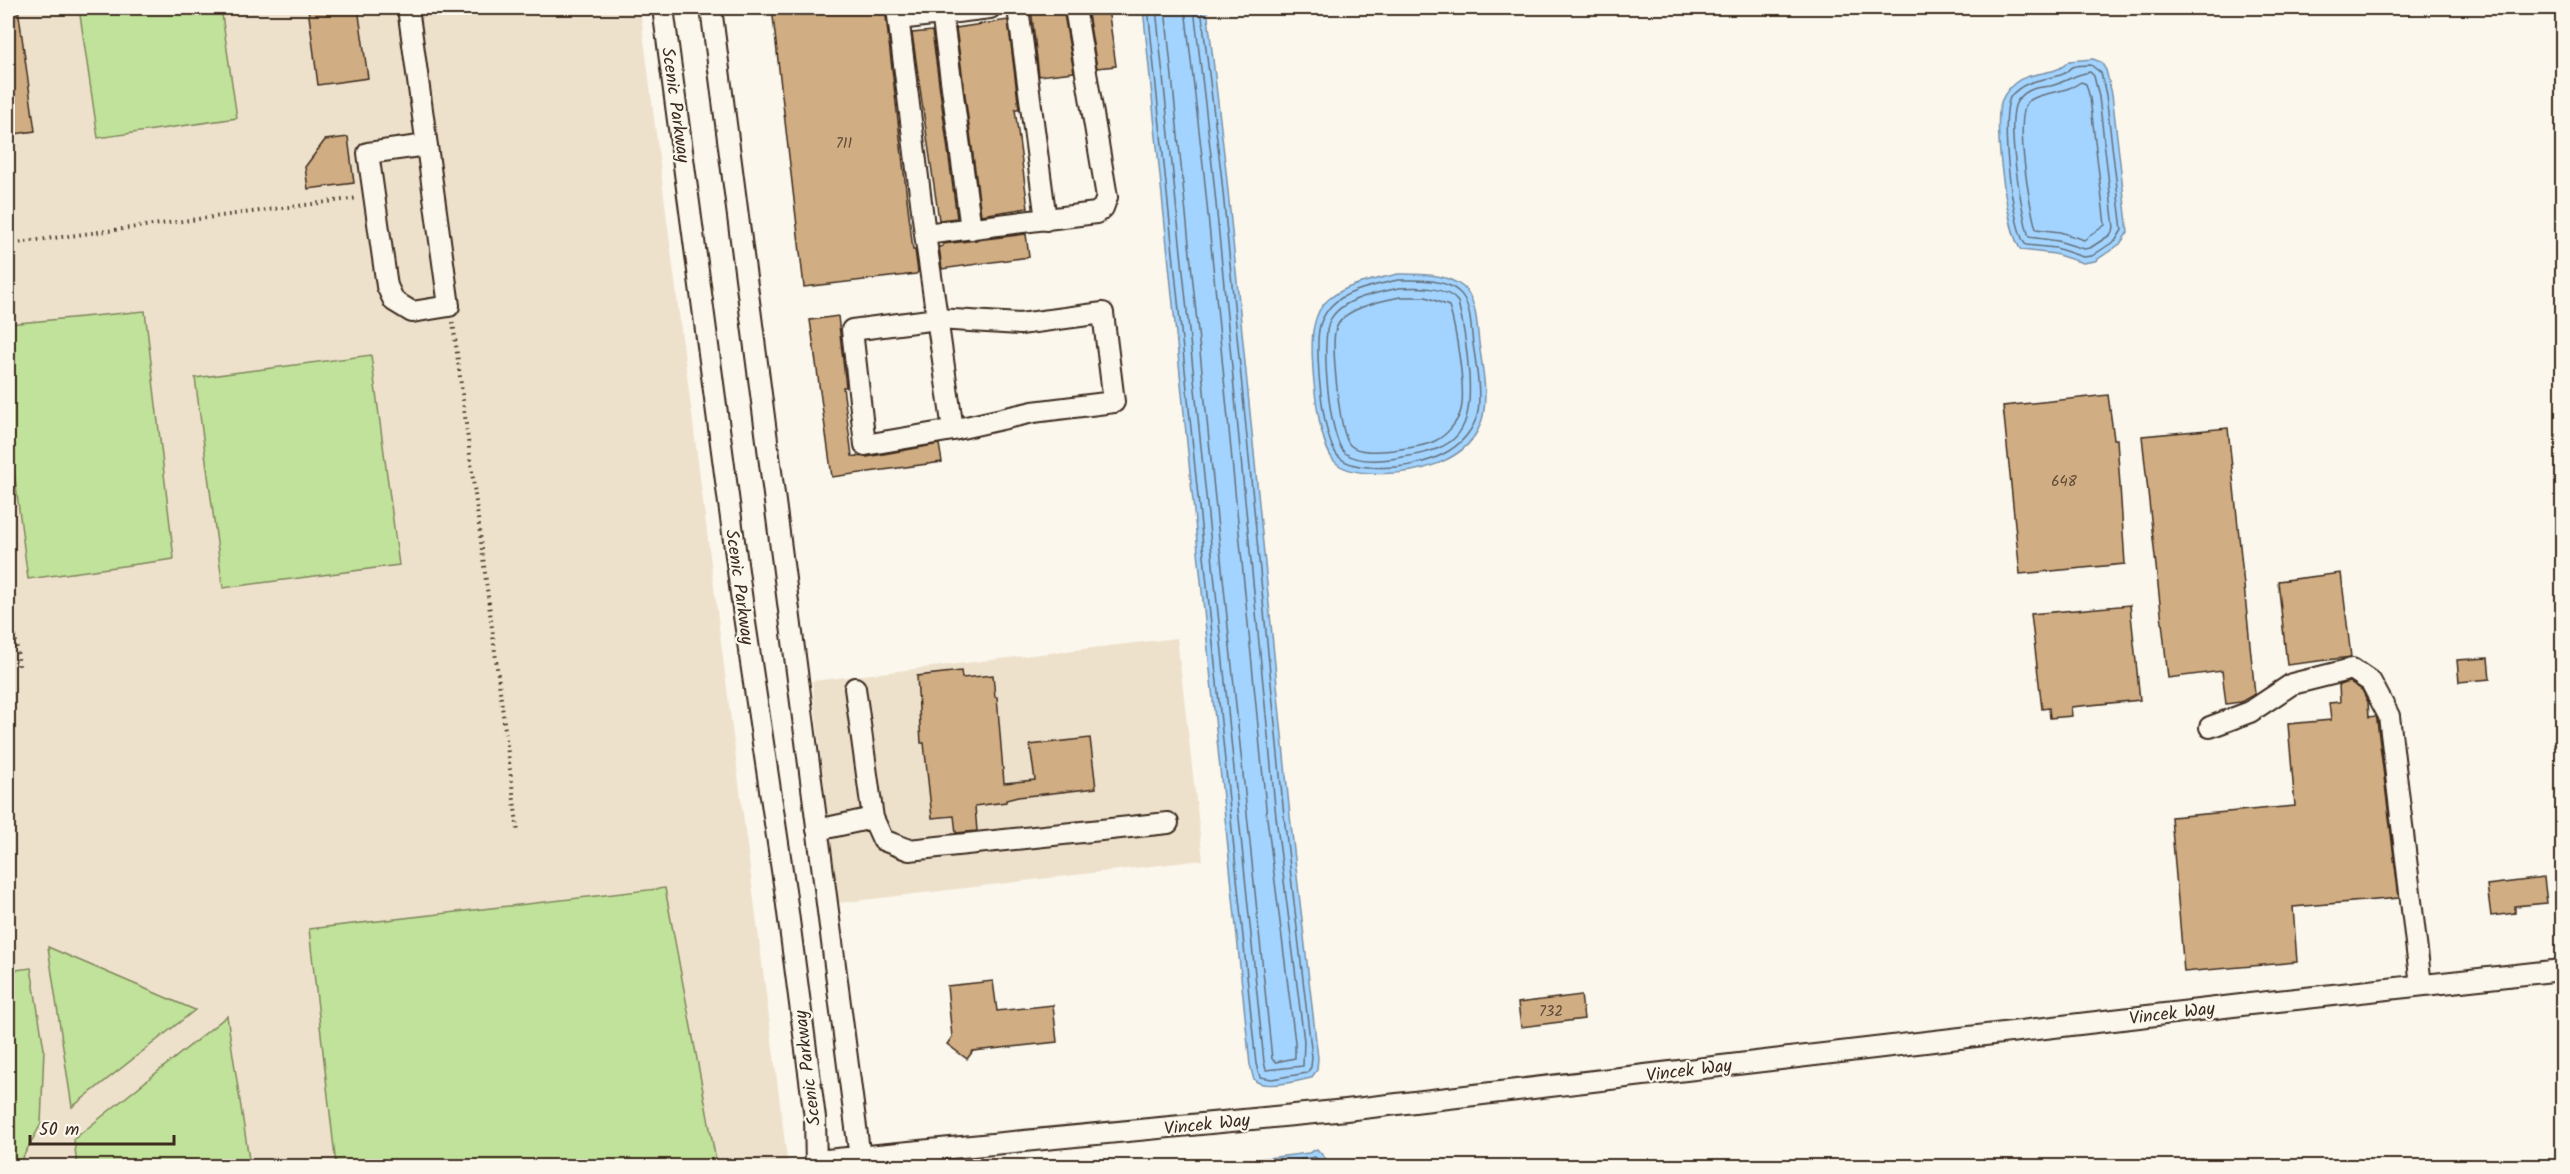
<svg xmlns="http://www.w3.org/2000/svg" width="2570" height="1174" font-family="Kalam,sans-serif">
<rect width="100%" height="100%" fill="#fbf7ec"/>
<filter id="ink" filterUnits="userSpaceOnUse"><feTurbulence type="fractalNoise" baseFrequency=".0167" numOctaves="2"/><feDisplacementMap in="SourceGraphic" scale="12" xChannelSelector="R" yChannelSelector="G"/><feConvolveMatrix kernelMatrix="1 2 1 2 8 2 1 2 1" color-interpolation-filters="sRGB"/></filter>
<g filter="url(#ink)">
<path fill="#eee1cc" d="M8 8H640L788 1166H8Z
M1177 638 1203 860 838 903 812 681Z"/>
<path fill="#c1e29a" stroke="#7e865c" stroke-width="1.5" d="M79 8H221L237 118 98 138Z
M145 311 174 559 28 579 8 424V324Z
M371 355 399 565 223 588 195 378Z
M665 888 717 1166H336L309 929Z
M48 947 195 1010 72 1107Z
M31 968 44 1049 41 1124 18 1166H8V971Z
M227 1016 250 1166H77L74 1139Z"/>
<path fill="#a2d4ff" stroke="#7990a5" stroke-width="1.5" d="M1143 8H1207L1226 171 1290 816 1318 1058 1317 1070 1311 1078C1299 1081 1261 1091 1254 1079 1252 1076 1252 1069 1250 1065Z
M2093 59 2101 62 2106 70 2112 94 2128 232 2120 244 2095 261 2083 263 2055 254 2021 250C2007 232 1994 129 2000 106 2002 97 2008 89 2015 83 2031 70 2055 77 2069 61Z
M1398 274C1418 274 1446 273 1463 287 1477 299 1477 327 1479 343 1482 366 1488 393 1483 416 1472 464 1411 476 1370 473 1360 473 1344 470 1336 463 1317 447 1308 350 1314 326 1316 316 1321 305 1329 299 1347 284 1376 279 1398 274Z
M1317 1149 1332 1166H1259V1159L1309 1153Z"/>
<g fill="none" stroke-linecap="round" stroke-linejoin="round">
<path stroke="#646e78" stroke-width="1.5" d="M1148 8 1256 1064 1260 1077 1272 1079 1307 1073 1311 1067 1312 1057 1284 816 1221 172 1201 8
M1156 8 1264 1062 1266 1070 1303 1066 1304 1041 1276 817 1213 173 1194 8
M1165 8 1272 1059 1276 1062 1295 1058V1042L1267 818 1204 174 1185 8
M2091 65 2101 73 2106 95 2122 230 2116 240 2092 256 2083 257 2056 248 2026 245C2012 231 1999 112 2011 96 2024 80 2043 80 2061 75 2067 73 2068 69 2072 67 2077 65 2086 65 2091 65Z
M2090 72 2094 76 2099 97 2114 228 2110 235 2090 248 2084 249 2058 241 2029 237C2022 214 2004 117 2018 100 2022 95 2027 91 2033 89 2038 87 2045 87 2051 86 2065 82 2075 74 2090 72Z
M2081 82 2086 84 2090 98 2105 225 2084 240 2060 232 2036 229C2030 209 2013 114 2029 101 2041 91 2065 94 2081 82Z
M1398 280C1417 280 1444 278 1459 292 1471 302 1471 329 1473 344 1476 364 1482 398 1477 416 1463 459 1409 470 1370 467 1360 467 1347 464 1340 458 1322 444 1315 353 1319 330 1320 321 1325 313 1331 306 1346 290 1377 285 1398 280Z
M1399 288C1417 287 1446 286 1458 302 1464 326 1467 350 1469 375 1472 430 1460 449 1403 457 1386 460 1360 464 1345 453 1329 441 1320 338 1330 320 1342 298 1377 293 1399 288Z
M1400 297H1426L1449 306C1456 329 1466 388 1461 410 1458 422 1446 436 1435 441 1423 447 1407 448 1394 450 1383 451 1359 454 1350 445 1339 434 1332 349 1335 332 1336 327 1340 320 1344 317 1359 305 1382 301 1400 297Z
M1265 1166 1315 1157 1324 1166"/>
</g>
<path fill="#d0ad83" stroke="#3b2a1e" stroke-width="1.5" d="M8 8H18L35 131 8 135Z
M308 8H358L368 78 318 85Z
M772 8H885L913 250H915L918 272 916 274 804 287Z
M1031 8H1063L1074 72 1039 76Z
M1087 8H1108L1116 66 1097 68Z
M1008 20 1019 109H1015L1028 208 981 215 956 28Z
M932 31 957 218 939 220 912 33Z
M348 137 354 183 308 189 305 167 325 140Z
M1026 234 1029 257 942 269 939 247 943 246V244Z
M838 316 846 387H843L852 456 867 457 939 444 942 462 832 477 810 320Z
M2108 395 2114 439H2117L2125 564 2020 574 2003 406Z
M2228 428 2255 694 2241 702 2226 704 2222 671 2168 678 2142 436Z
M2341 573 2351 657 2287 665 2278 581Z
M2130 605 2140 700 2071 707 2072 716 2050 718 2049 708 2042 709 2031 614Z
M2488 658 2490 679 2459 682 2457 660Z
M961 671 962 678 993 675 995 697H997L1004 783 1035 780 1030 745 1090 738 1096 788 1018 797 1006 800V802L975 806 977 831 956 833 954 816 932 818 924 743H921L917 676Z
M2350 682 2362 690 2368 702 2369 717 2376 716 2377 720 2399 898 2293 907 2297 962 2184 972 2171 817 2295 806 2288 724 2331 720 2329 703 2340 702 2339 685Z
M2544 878 2547 903 2515 906V913L2491 916 2487 885Z
M993 981 997 1011 1053 1005 1057 1042 973 1051 967 1059 947 1044 952 1037 947 986Z
M1581 995 1584 1019 1521 1027 1518 1003Z"/>
<g fill="none" stroke-linecap="round" stroke-linejoin="round">
<defs>
<path id="minor" d="M408 8 449 306 412 312 394 301 387 286 368 153 427 145
M663 8 744 616 785 890 815 1118 816 1166
M711 8 861 1166
M897 8 925 234 1096 213 1103 208 1107 197 1075 8
M1018 8 1046 220
M942 13 971 229
M899 19 990 8
M925 234 953 430 1033 412 1114 402 1103 313 1020 324 937 319 852 330 865 445 953 430
M855 688 873 818 883 840 909 850 1168 823
M2210 727 2250 712 2292 684 2352 669 2371 682 2389 716 2421 985
M817 830 873 818
M816 1161 1346 1110 2250 1004 2562 970"/>
</defs>
<use href="#minor" stroke="#3b2a1e" stroke-width="24"/>
<path stroke="#3b2a1e" stroke-width="4" stroke-dasharray="1.5 4.5" stroke-linecap="butt" d="M8 238 14 243 8 252
M8 244 358 198
M453 322 518 832
M8 581 19 666"/>
<use href="#minor" stroke="#fbf7ec" stroke-width="20"/>
</g>
</g>
<g text-anchor="middle" stroke-width="4.5" stroke-linejoin="round" paint-order="stroke">
<g font-size="15" fill="#604b37">
<text x="844" y="148">711</text>
<text x="2064" y="486">648</text>
<text x="1551" y="1016">732</text>
</g>
<g font-size="18" fill="#3b2a1e" stroke="#fbf7ec">
<text transform="translate(676 105) rotate(82)" y="6">Scenic Parkway</text>
<text transform="translate(740 587) rotate(82)" y="6">Scenic Parkway</text>
<text transform="translate(2172 1013) rotate(-7)" y="6">Vincek Way</text>
<text transform="translate(807 1068) rotate(-97)" y="6">Scenic Parkway</text>
<text transform="translate(1689 1070) rotate(-7)" y="6">Vincek Way</text>
<text transform="translate(1207 1124) rotate(-6)" y="6">Vincek Way</text>
</g>
</g>
<rect width="2570" height="1174" fill="none" stroke="#fbf7ec" stroke-width="30"/>
<rect x="15" y="15" width="2540" height="1144" fill="none" stroke="#3b2a1e" stroke-width="2" filter="url(#ink)"/>
<path d="M30 1135v9h144v-9" fill="none" stroke="#3b2a1e" stroke-width="3"/>
<text x="39" y="1135" font-size="18" fill="#3b2a1e" stroke="#fbf7ec" stroke-width="4.5" paint-order="stroke">50 m</text>
</svg>
